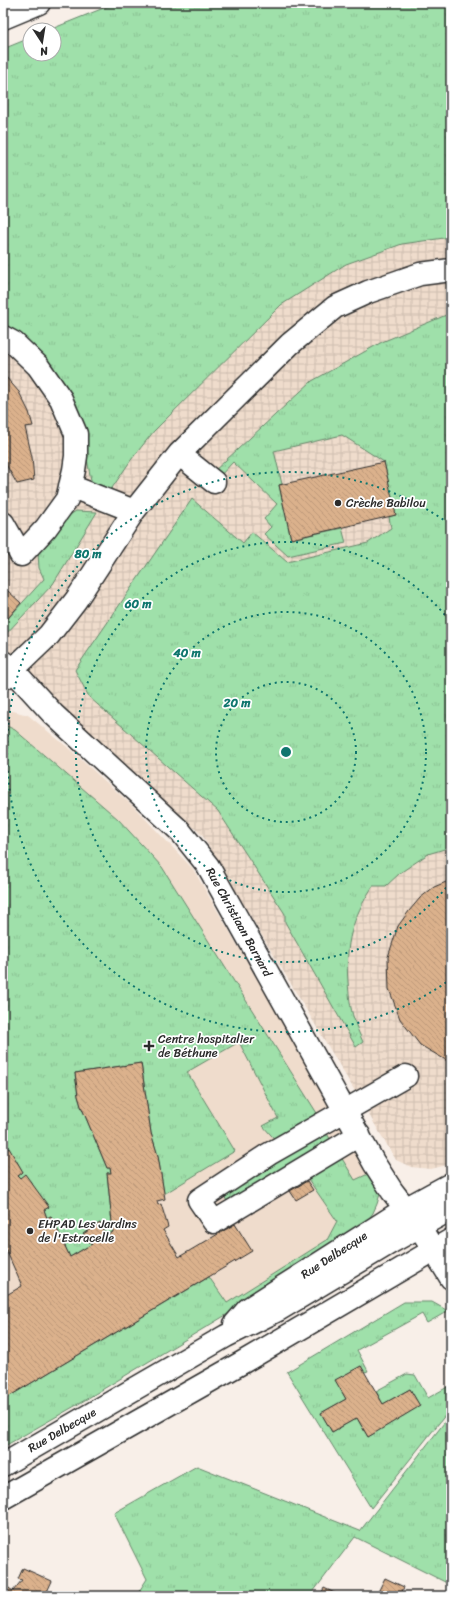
<svg xmlns="http://www.w3.org/2000/svg" width="454" height="1599" font-family="Sriracha,sans-serif">
<defs>
<pattern id="industrial-grid" width="8" height="8" patternUnits="userSpaceOnUse"><rect width="8" height="8" fill="#efdccc"/><path d="M0 4h8M4 0v8" fill="none" stroke="#cdbdaf"/></pattern>
<pattern id="grass-tufts" width="24" height="20" patternUnits="userSpaceOnUse"><rect width="24" height="20" fill="#9fe0aa"/><path d="M3 7l-1-3M5 7V3M7 7l1-3M15 17l-1-3M17 17v-4M19 17l1-3" fill="none" stroke="#89c092"/></pattern>
<pattern id="building-back-hatch" width="6" height="6" patternUnits="userSpaceOnUse"><rect width="6" height="6" fill="#dbb18c"/><path d="M-1 5l2 2M0 0l6 6M5-1l2 2" fill="none" stroke="#bc9879"/></pattern>
</defs>
<rect width="100%" height="100%" fill="#f8efe8"/>
<filter id="ink" filterUnits="userSpaceOnUse"><feTurbulence type="fractalNoise" baseFrequency=".025" numOctaves="2"/><feDisplacementMap in="SourceGraphic" scale="8" xChannelSelector="R" yChannelSelector="G"/><feConvolveMatrix kernelMatrix="1 2 1 2 8 2 1 2 1" color-interpolation-filters="sRGB"/></filter>
<g filter="url(#ink)">
<path fill="#efdccc" d="M3 711H13L28 715 66 746 135 808 193 869 330 1103 380 1194 377 1204 373 1213 365 1221 3 1443Z"/>
<path fill="url(#industrial-grid)" d="M451 3V1164L431 1169 411 1167 396 1160 202 835 65 710 3 647V63L30 54H54Z"/>
<path fill="url(#grass-tufts)" stroke="#65866a" d="M116 3H451V237L402 244 346 264 281 305 154 431 131 460 110 491 96 485 91 480 86 454 3 329V49L30 38V54H54V30H49Z
M451 313V847L428 854 400 873 386 886H373C352 918 345 944 348 982 349 994 350 1008 354 1019 356 1027 360 1035 363 1042L356 1047 285 922V914L218 811 89 697 75 670 192 499 243 543 252 532 287 562 368 543 391 528 389 517 395 515 384 462 342 435 274 451 282 484 279 485 291 539 342 528 346 543 288 556 264 534 271 527 264 519 277 504 233 462 219 477 213 472 312 381 382 342Z
M76 511 97 512 53 584 3 637V624L44 579 39 568 38 554 68 516Z
M3 724 15 730 118 819 162 867 320 1118 278 1143 263 1126 278 1118 239 1042 187 1072 235 1151 164 1194 158 1156 151 1133 141 1063 75 1073 78 1096 81 1106 107 1168H110L111 1173H107L113 1232 106 1236 100 1223 83 1234 87 1240 92 1244 70 1257 51 1216 47 1218 44 1210 49 1207 18 1176 23 1172 9 1149 3 1152V1102L4 1101 3 1098V1081L6 1079 3 1073Z
M325 1130 333 1144 228 1203 223 1194Z
M341 1157 355 1180 368 1174 380 1194 377 1204 373 1213 367 1221 330 1243 236 1309 75 1406 3 1447V1400L209 1277 227 1303 327 1240 337 1221 306 1176Z
M404 1302H432L448 1311 427 1323 422 1314 357 1350 368 1371 365 1372 361 1366 336 1380 346 1399 321 1413 332 1432 357 1418 368 1437 419 1405 410 1389 383 1404 376 1391 407 1374 415 1375 428 1398 451 1385V1408L371 1508 287 1372Z
M451 1414V1585L355 1537 310 1596H136L147 1579 114 1513 197 1466 360 1531Z"/>
<path fill="url(#building-back-hatch)" stroke="#2b2b2b" d="M5 376 19 392 29 412 33 426 25 427 32 457 34 480 17 484 3 459V378Z
M384 462 396 515 291 539 279 485Z
M8 591 21 603 3 624V597Z
M451 880V1063L420 1045 400 1019 389 989 388 957 398 926 409 911 420 898 434 887Z
M141 1063 151 1133 158 1156 165 1199 157 1201 158 1205 161 1204 168 1227 163 1230 179 1257 235 1224 252 1251 3 1400V1297L22 1286 3 1243V1152L9 1148 23 1172 18 1176 20 1178 25 1174 49 1207 44 1210 47 1218 51 1216 70 1257 92 1244 87 1240 83 1234 100 1223 106 1236 113 1232 107 1173H111L110 1168H107L81 1106 78 1096 75 1073Z
M307 1181 313 1190 296 1200 290 1191Z
M361 1366 383 1404 410 1389 420 1406 368 1437 357 1418 332 1432 321 1413 346 1399 335 1380Z
M23 1568 52 1581 45 1596H3V1584L13 1591 22 1580 18 1579Z
M385 1578 404 1587 400 1596H376Z
M324 1588 341 1596H320Z"/>
<g fill="none" stroke-linecap="round" stroke-linejoin="round">
<defs>
<path id="minor" d="M3 337 14 343 38 366 61 399 76 434V456L74 470 67 499 46 528 21 555 3 523
M179 454 214 482
M70 486 134 511
M3 662 12 669 53 714 180 831 208 866 374 1163 392 1191 419 1226 451 1278
M3 679 49 635 76 600 134 511 179 454 290 344 335 307 368 292 420 274 451 270
M359 1135 214 1222 199 1200 269 1154 406 1076
M235 1324 248 1309 405 1209 451 1184
M3 1465 226 1336 278 1310 393 1241 451 1209
M3 1498 243 1362 451 1240"/>
<path id="highway" d="M3 18 39 3"/>
</defs>
<use href="#minor" stroke="#2b2b2b" stroke-width="25"/>
<use href="#highway" stroke="#2b2b2b" stroke-width="25"/>
<use href="#minor" stroke="#fff" stroke-width="22"/>
<use href="#highway" stroke="#fff" stroke-width="22"/>
</g>
</g>
<g fill="none" stroke="#0f766e" stroke-width="2" stroke-dasharray="2 4">
<circle cx="286" cy="752" r="70"/>
<circle cx="286" cy="752" r="140"/>
<path d="M450 883A210 210 0 1 1 450 621"/>
<path d="M451 979A280 280 0 1 1 451 525"/>
</g>
<g fill="#2b2b2b" stroke="#fff" stroke-width="1.5">
<circle cx="338" cy="503" r="4"/>
<path d="M147 1040h4v4h4v4h-4v4h-4v-4h-4v-4h4z"/>
<circle cx="30" cy="1231" r="4"/>
</g>
<g text-anchor="middle" stroke-width="3.5" stroke-linejoin="round" paint-order="stroke">
<g font-size="12" fill="#2b2b2b" stroke="#fff" text-anchor="start">
<text x="346" y="507">Crèche Babilou</text>
<text x="158" y="1043">Centre hospitalier<tspan x="158" dy="14">de Béthune</tspan></text>
<text x="38" y="1228">EHPAD Les Jardins<tspan x="38" dy="14">de l'Estracelle</tspan></text>
</g>
<g font-size="12" fill="#2b2b2b" stroke="#fff">
<text transform="translate(239 922) rotate(61)" y="4">Rue Christiaan Barnard</text>
<text transform="translate(334 1255) rotate(-33)" y="4">Rue Delbecque</text>
<text transform="translate(62 1430) rotate(-30)" y="4">Rue Delbecque</text>
</g>
</g>
<circle cx="286" cy="752" r="6" fill="#0f766e" stroke="#fff" stroke-width="2"/>
<g font-size="12" text-anchor="middle" font-weight="bold" fill="#0f766e" stroke="#fff" stroke-width="3.5" stroke-linejoin="round" paint-order="stroke">
<text x="88" y="558">80 m</text>
<text x="138" y="608">60 m</text>
<text x="187" y="657">40 m</text>
<text x="237" y="707">20 m</text>
</g>
<rect width="454" height="1599" fill="none" stroke="#fff" stroke-width="16"/>
<rect x="8" y="8" width="438" height="1583" fill="none" stroke="#2b2b2b" stroke-width="1.5" filter="url(#ink)"/>
<g transform="translate(42 42) rotate(168)"><circle r="19" fill="#ffffff" stroke="#aaaaaa"/>
<path d="M0-3L7 15L0 10L-7 15Z" fill="#2b2b2b"/>
<text y="-6" font-size="11" font-weight="bold" text-anchor="middle" fill="#2b2b2b">N</text>
</g>
</svg>
